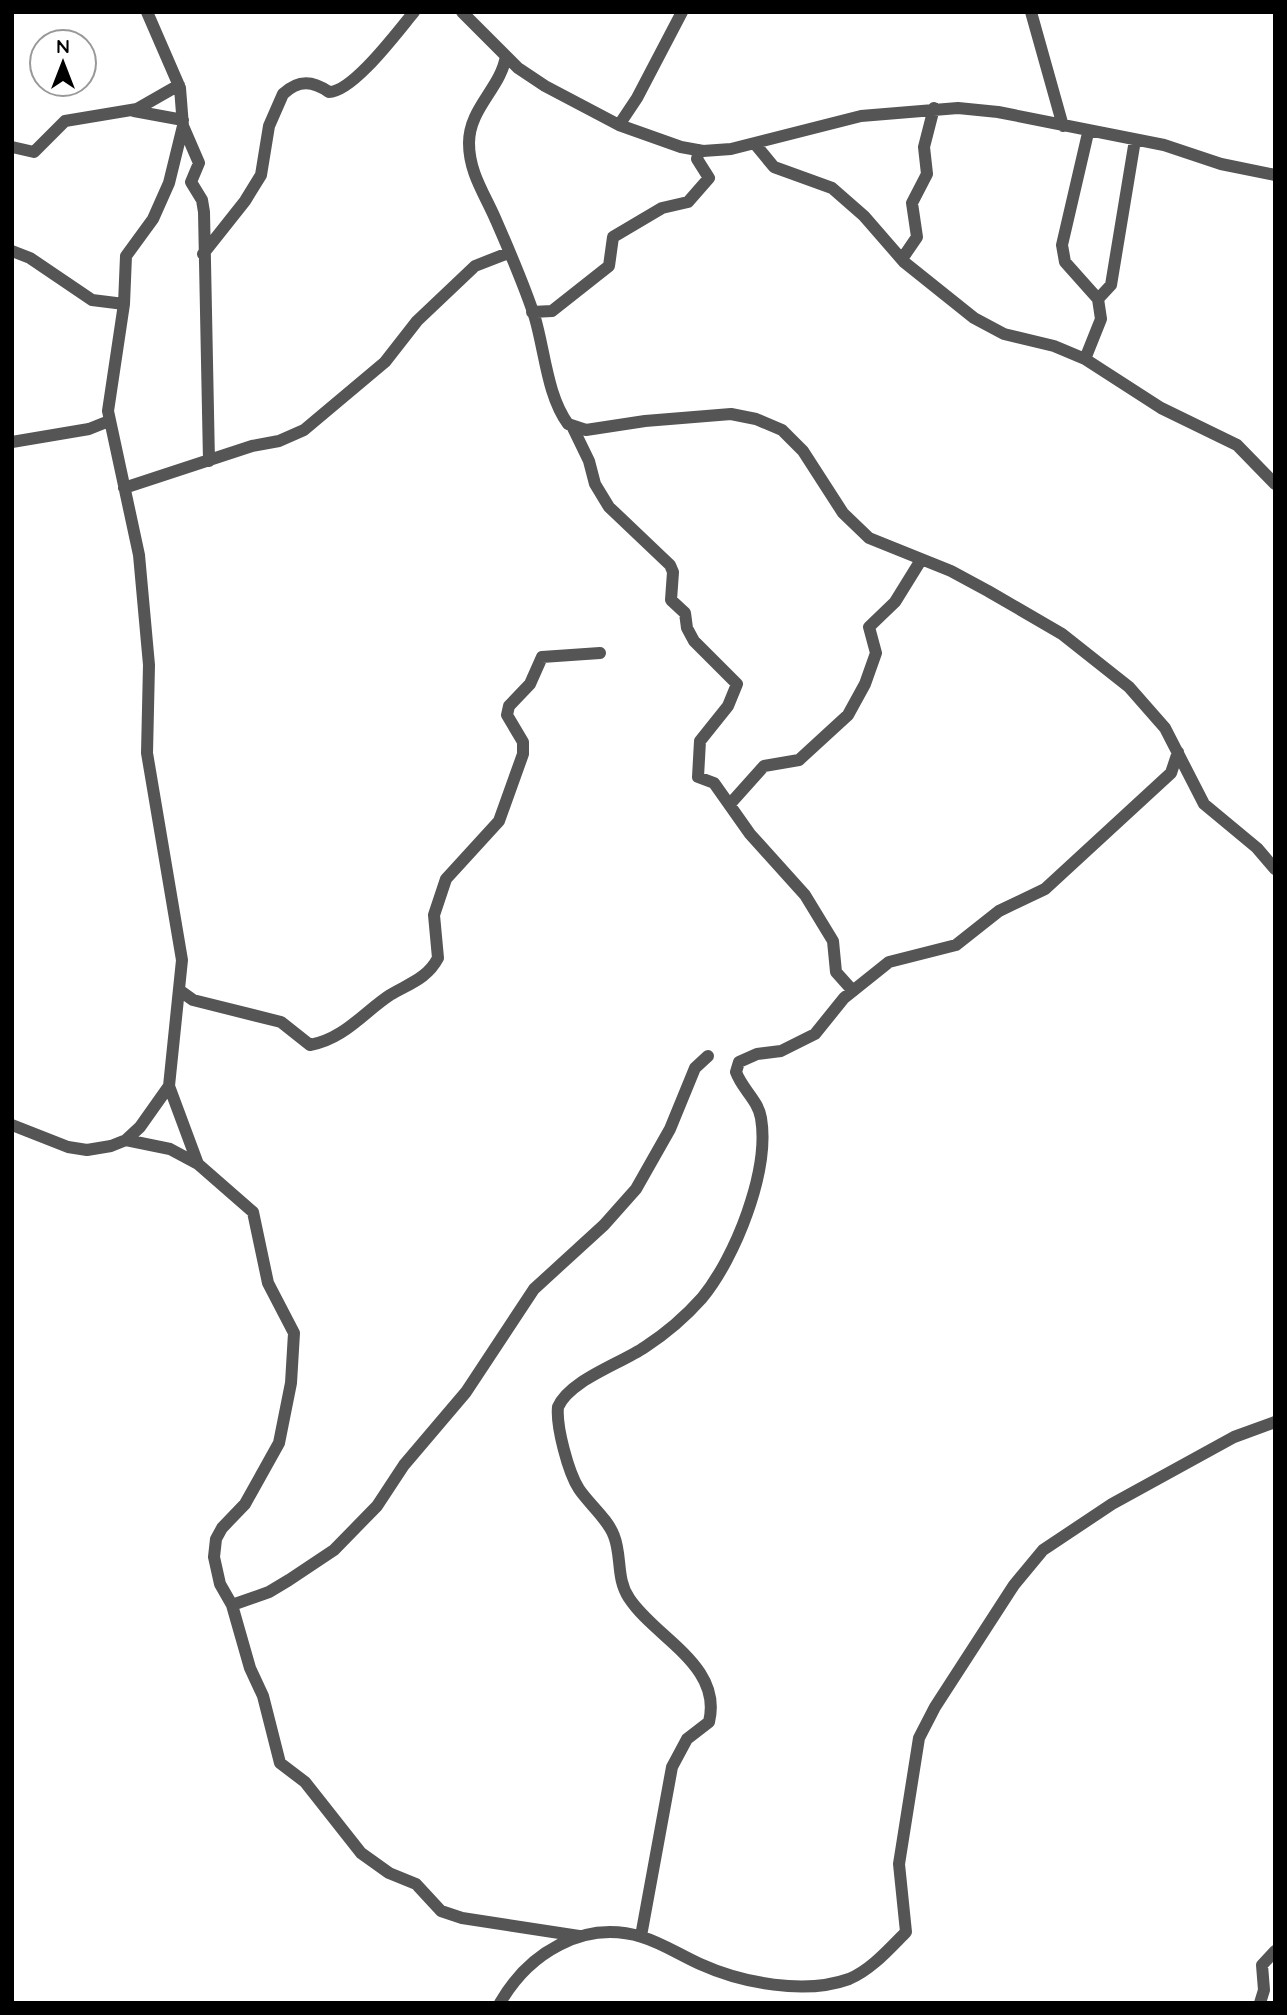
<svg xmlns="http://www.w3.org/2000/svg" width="1287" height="2015" font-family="Quicksand,sans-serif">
<rect width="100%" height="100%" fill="#fff"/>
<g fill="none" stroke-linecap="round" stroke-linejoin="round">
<path stroke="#555" stroke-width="12" d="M462 12 518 68 545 86 619 125 681 147 703 151 731 149 861 116 958 108 998 112 1164 145 1221 164 1275 175
M1031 12 1063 126
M506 56C501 88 469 108 469 143 469 172 484 193 495 218 509 250 524 284 535 318 545 352 547 395 568 424L586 430 645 421 731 414 756 419 782 430 803 451 843 513 869 538 951 571 988 591 1062 634 1129 687 1165 728 1204 804 1257 848 1275 869
M134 111 183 120
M619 125 637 98 682 12
M183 126 199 163 191 182 202 200 204 212 209 461
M1088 133 1062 245 1065 262 1098 299
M755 144 774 167 832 188 864 216 904 262 974 318 1004 334 1054 346 1085 359 1161 408 1237 445 1275 484
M12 147 34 152 65 121 137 109 179 85
M12 251 30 258 92 300 124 304
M203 254 245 201 261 175 269 126 283 94C299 79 313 81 329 92 353 92 398 31 414 12
M902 259 917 237 912 203 927 174 924 147 934 108
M532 312 552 311 609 266 613 237 662 208 688 202 709 178 697 159 699 150
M1085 359 1101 319 1098 299 1111 285 1135 140
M573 428 589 461 595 484 609 507 670 565 673 572 671 600 685 613 687 628 694 641 737 684 728 706 700 741 698 777 714 783 750 834 805 895 833 941 836 972 853 991
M12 442 89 429 109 421
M124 488 252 446 279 441 304 430 385 362 417 321 475 266 508 253
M730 804 764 766 799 760 848 715 865 684 876 653 869 627 895 602 921 560
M179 990 193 1000 281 1022 310 1045C344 1039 364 1012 390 995 408 984 427 979 438 958L434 915 446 879 499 821 523 754V742L507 715 509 706 530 684 542 657 600 653
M169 1086 198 1164 253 1212 268 1283 294 1333 291 1383 279 1443 245 1504 222 1528 216 1539 214 1557 220 1584 232 1605 250 1668 263 1696 280 1763 305 1782 361 1853 389 1873 416 1884 441 1911 462 1918 579 1936
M12 1125 68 1147 87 1150 111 1146 126 1140 140 1127 169 1086 182 960 147 753 149 665 139 555 108 411 124 304 126 256 153 219 169 183 183 126 180 88 147 12
M126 1140 170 1149 198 1164
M232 1605 269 1592 289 1580 334 1550 377 1506 404 1465 466 1392 534 1289 604 1225 636 1189 670 1129 695 1068 708 1056
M641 1936 672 1767 687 1739 709 1722C723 1665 655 1638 629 1598 616 1579 622 1556 614 1536 608 1519 589 1504 579 1489 568 1472 556 1426 558 1407 570 1380 620 1364 645 1347 665 1334 686 1316 702 1298 735 1258 770 1171 761 1118 758 1100 742 1089 736 1072L739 1062 757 1054 781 1051 815 1034 844 998 889 962 956 945 999 911 1045 889 1171 773 1178 752
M500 2003C528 1954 583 1919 642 1937 662 1943 680 1955 700 1964 742 1983 805 1995 849 1979 871 1970 890 1948 906 1932L899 1864 919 1738 935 1707 1014 1585 1043 1550 1112 1504 1234 1437 1275 1422
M1260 2003 1264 1990 1262 1965 1275 1951"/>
</g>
<rect width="1287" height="2015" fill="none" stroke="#000000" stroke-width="28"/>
<g transform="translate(63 63)"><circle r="33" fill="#ffffff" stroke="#999999" stroke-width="2"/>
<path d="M0-5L12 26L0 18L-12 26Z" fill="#000000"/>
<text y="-10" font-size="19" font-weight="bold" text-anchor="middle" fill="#000000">N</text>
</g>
</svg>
